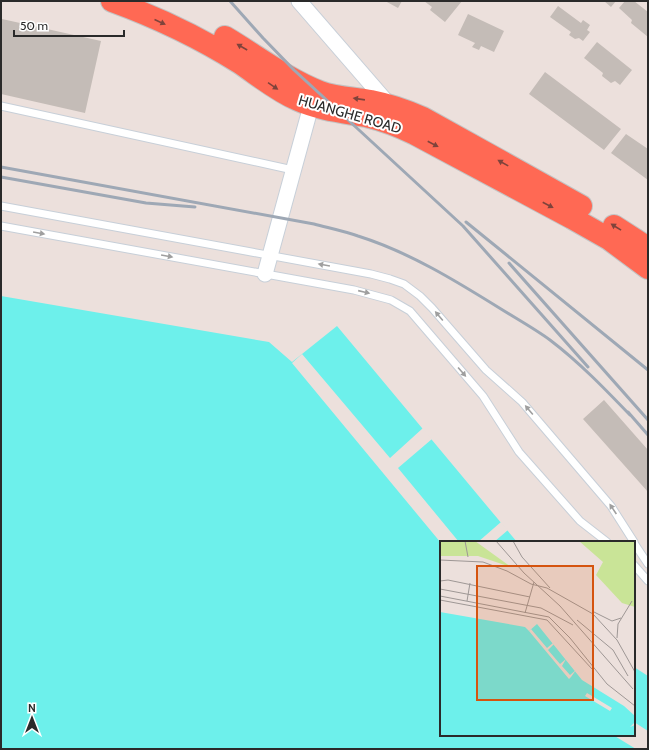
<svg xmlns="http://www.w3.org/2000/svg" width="649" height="750" font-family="Cabin,sans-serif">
<rect width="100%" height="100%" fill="#ece0dc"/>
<path fill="#6df0eb" d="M1 296 269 342 292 362 337 326 517 542H441V735H634V667L648 676V749H1Z"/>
<path fill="#ece0dc" d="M302 354 390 458 423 428 432 439 398 468 459 542H441V543L292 363Z
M501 522 508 530 494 542H478Z
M634 722 648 731V749H636L613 735H634Z"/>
<path fill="#c4bcb7" d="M385 1H402L398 8Z
M424 1H462L445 22 430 10 432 7Z
M604 1H616L611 7Z
M625 1H634L648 12V37L631 23 632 20 619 8Z
M558 6 581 23 583 20 590 25 587 30 590 32 583 41 579 38 575 39 569 35 571 32 550 17Z
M468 14 504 31 494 52 481 46 479 50 472 47 475 43 458 35Z
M2 19 101 41 85 113 1 94V26Z
M597 42 632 70 620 85 615 81 611 83 602 76 603 73 584 58Z
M545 72 621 129 604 150 529 94Z
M626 134 648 149V180L611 153Z
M604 400 648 450V492L583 419Z"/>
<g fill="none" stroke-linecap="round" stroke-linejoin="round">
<defs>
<path id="lane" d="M1 106 293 170
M1 206 371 274 390 279 404 284 420 296 432 308 486 370 522 402 611 506 634 542
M1 226 354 290 391 300 410 311 483 396 519 452 580 521 607 542
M634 543 648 564
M634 565 648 581"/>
<path id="street" d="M299 1 390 106
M265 274 314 95"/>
<path id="highway" d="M112 1C156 17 200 38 240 63 259 76 277 91 298 100 320 110 343 112 366 116 383 120 399 126 415 134L572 218 609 239 648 268
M225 37C257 56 285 78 320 92 336 98 354 98 371 101 391 105 405 110 423 118L581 206
M614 226 648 248"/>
</defs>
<use href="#lane" stroke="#c7cfd8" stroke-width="9"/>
<use href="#street" stroke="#c7cfd8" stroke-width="17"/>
<use href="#highway" stroke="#c3c3c3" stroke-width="24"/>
<use href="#lane" stroke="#fff" stroke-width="7"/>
<use href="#street" stroke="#fff" stroke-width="15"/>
<use href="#highway" stroke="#ff6954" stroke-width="22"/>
<path stroke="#9ea8b5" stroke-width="3" d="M230 1 263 38 294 70 463 226 588 367
M1 167 314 224C329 228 344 231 358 236 409 252 456 281 501 309 517 319 535 329 550 340 579 362 605 389 630 415
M1 177 146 203 195 207
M466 222 648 370
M509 263 648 420
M628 412 648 435"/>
</g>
<defs><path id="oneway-solid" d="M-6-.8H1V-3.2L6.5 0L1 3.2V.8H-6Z"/></defs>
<g fill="#7f433b">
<use href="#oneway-solid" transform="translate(160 22) rotate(24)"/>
<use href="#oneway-solid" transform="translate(242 47) rotate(-150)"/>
<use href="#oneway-solid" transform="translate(273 86) rotate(34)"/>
<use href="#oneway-solid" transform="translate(359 99) rotate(-172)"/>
<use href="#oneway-solid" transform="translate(433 144) rotate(28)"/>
<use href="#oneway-solid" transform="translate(503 163) rotate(-151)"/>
<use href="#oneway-solid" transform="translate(548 205) rotate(28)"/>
<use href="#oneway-solid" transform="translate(616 227) rotate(-148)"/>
</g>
<g fill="#9f9f9f">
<use href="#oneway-solid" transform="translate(39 233) rotate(10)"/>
<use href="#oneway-solid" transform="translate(167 256) rotate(10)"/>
<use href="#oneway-solid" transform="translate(324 265) rotate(-170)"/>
<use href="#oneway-solid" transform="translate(364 292) rotate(13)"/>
<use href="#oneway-solid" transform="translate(439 316) rotate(-130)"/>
<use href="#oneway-solid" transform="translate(462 372) rotate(49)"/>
<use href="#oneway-solid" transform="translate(529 410) rotate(-130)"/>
<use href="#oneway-solid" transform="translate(613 509) rotate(-124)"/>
</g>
<g text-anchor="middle" stroke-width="4" stroke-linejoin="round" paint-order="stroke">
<g font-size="14" fill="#2a2a2a" stroke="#fff">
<text transform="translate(350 114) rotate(16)" y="5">HUANGHE ROAD</text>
</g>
</g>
<g transform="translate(440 541)">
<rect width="195" height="195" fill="#ece0dc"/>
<path d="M0 0H35L71 26 38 15H0ZM139 0H195V66L182 62 156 34 163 21Z" fill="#c9e497"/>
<path d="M0 71 85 86 89 90 97 83 142 139 184 165 195 175V181L190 186 195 184V195H0Z" fill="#6df0eb"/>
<path d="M91 88 107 107 113 102 114 103 108 109 120 123 126 118 122 125 130 134 136 129 131 136 129 138 89 90ZM147 152 172 167 170 170 145 155Z" fill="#ece0dc"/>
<path fill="none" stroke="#9e9795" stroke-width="1" d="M25 0 28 16M56 0 84 32 120 65 193 148M73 0 82 16 110 47M0 19 43 21 67 30 91 43 107 47 153 73 177 99M0 40 8 39 90 56M0 48 101 67 133 84M0 55 109 76 130 97 167 143 195 165M0 59 107 79 152 128M27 60 30 42M154 71 172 80 181 77M85 72 94 41M137 79 173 109 188 135M177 97 178 83 192 60M177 99 195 131"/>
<path fill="#d5540f" fill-opacity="0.15" stroke="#d5540f" stroke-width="2" d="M37 25H153V159H37Z"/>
<rect width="195" height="195" fill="none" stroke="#2a2a2a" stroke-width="2"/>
</g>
<rect width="649" height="750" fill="none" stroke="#2a2a2a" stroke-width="4"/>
<g transform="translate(32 718)" stroke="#ffffff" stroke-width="3" paint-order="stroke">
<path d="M0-3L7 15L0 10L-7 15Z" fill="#2a2a2a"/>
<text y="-6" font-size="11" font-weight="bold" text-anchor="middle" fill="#2a2a2a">N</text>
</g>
<path d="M14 30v6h110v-6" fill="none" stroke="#2a2a2a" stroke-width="2"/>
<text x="20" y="30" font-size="12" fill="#2a2a2a" stroke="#ffffff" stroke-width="3" paint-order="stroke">50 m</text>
</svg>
